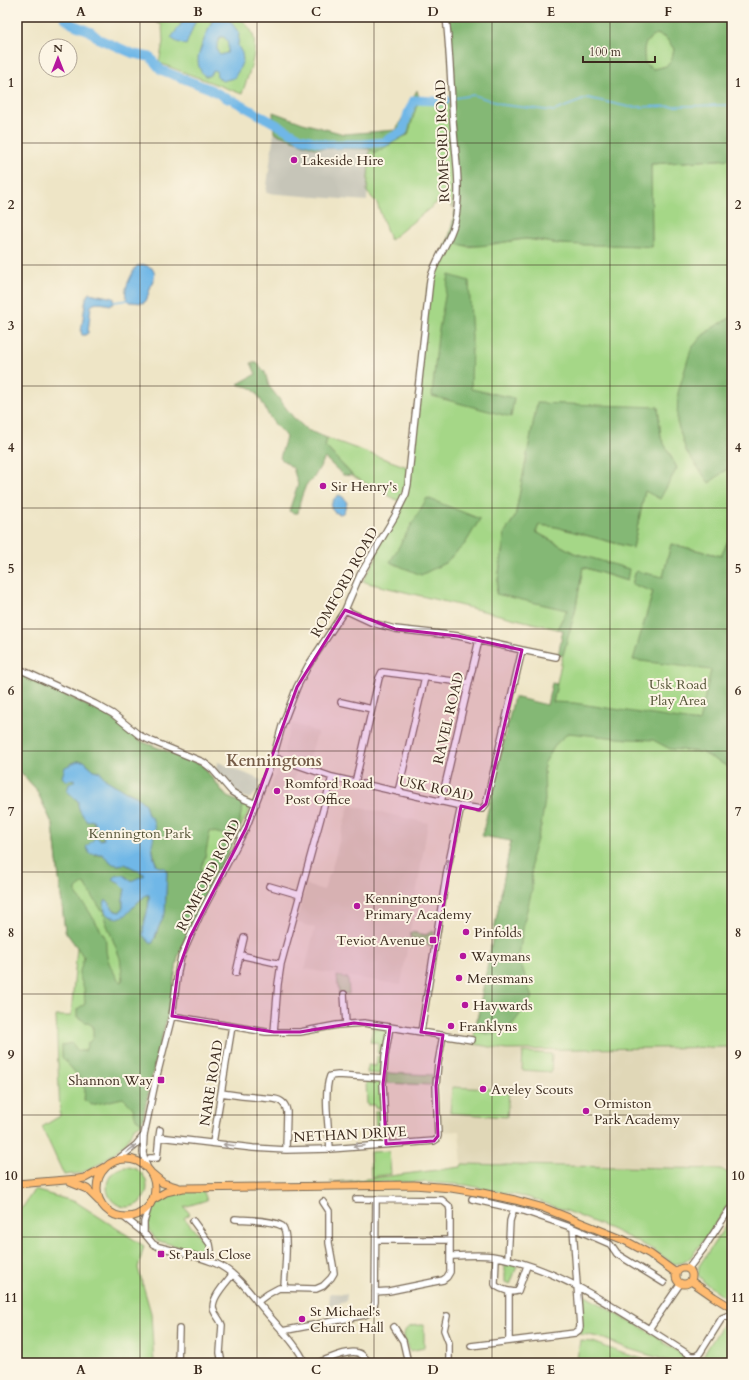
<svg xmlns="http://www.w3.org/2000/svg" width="749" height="1380" font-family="Cardo,serif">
<rect width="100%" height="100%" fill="#fcf5e5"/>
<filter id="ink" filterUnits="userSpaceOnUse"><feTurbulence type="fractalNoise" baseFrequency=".025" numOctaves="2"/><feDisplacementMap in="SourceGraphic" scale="8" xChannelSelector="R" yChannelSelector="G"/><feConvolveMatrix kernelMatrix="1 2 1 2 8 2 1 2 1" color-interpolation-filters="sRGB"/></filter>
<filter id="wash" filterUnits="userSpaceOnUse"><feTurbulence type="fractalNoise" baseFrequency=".012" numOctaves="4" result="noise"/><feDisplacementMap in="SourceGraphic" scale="16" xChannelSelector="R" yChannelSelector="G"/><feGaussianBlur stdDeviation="0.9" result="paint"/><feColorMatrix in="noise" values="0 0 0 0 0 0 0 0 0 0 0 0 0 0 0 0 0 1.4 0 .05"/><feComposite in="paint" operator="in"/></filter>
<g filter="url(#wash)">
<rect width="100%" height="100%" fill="#eee5c6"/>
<path fill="#e0d7b7" d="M292 723 318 732 307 764 286 757 284 749Z
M279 764 297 770 287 799 269 793Z
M349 805 428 823 401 985 305 969 315 928 296 922 306 885 324 890 329 875H330Z
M445 1039 506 1050 732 1047V1169L462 1164 459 1131 441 1132 439 1090Z"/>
<path fill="#c6c5b8" d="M274 133 315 148 370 149 367 201 266 193Z
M218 762 261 780 257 792 249 799 238 794 215 771Z
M330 1293 347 1294 346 1302 329 1306Z"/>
<path fill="#a5d787" stroke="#708052" d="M150 17H240C244 22 249 27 252 32 260 49 247 78 242 94L159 63 163 42 162 25 152 20Z
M657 34 666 38 674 49C671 66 670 66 653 69L645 64C643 48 642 42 657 34Z
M449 101 453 159V208L444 197 390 240 377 203 367 192 370 149 408 135 417 102Z
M732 159V317L714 327 702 336 709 483 732 465V532L722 556 671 544 663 578 636 571 632 584 653 591 634 660 732 604V1047L506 1050 474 1044V1037L511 841 547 705 553 702 564 649 575 612 583 567 627 581 628 569 574 553 536 532 539 525 556 527 633 548 645 490 677 468 661 438 658 407 532 431 515 517 505 532 496 593 567 610 557 629 368 583 363 581 377 556 372 553 402 503 353 476 325 446 327 438 410 468 428 289 449 238 468 247 526 239 559 244H621L652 247 651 164Z
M17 670 36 681 111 717 138 740 202 765 227 797 251 807 196 915 178 957 168 1014 154 1066 142 1123 134 1128 127 1141 114 1153 99 1164 81 1173 64 1175 42 1127 60 1116 56 1016H71L77 947 65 931 53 825 36 789 17 768Z
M432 931 434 932 432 945 430 946 424 941 410 938 411 932 426 935Z
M337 976 348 978 349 994H339Z
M373 1028 384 1030 387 1034 383 1053H377L378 1043 370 1042Z
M523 1052 552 1054 551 1072 522 1070Z
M377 1056H382L383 1058 381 1071 379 1074 367 1073 368 1065 376 1066Z
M387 1073 433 1075 432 1085 386 1083Z
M366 1080 378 1081 381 1085V1107L380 1108H375L374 1105H367Z
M452 1087 509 1090 507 1117 450 1113Z
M375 1111H380L381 1112 383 1135H382L378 1141 369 1142 368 1132H376Z
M389 1151 391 1174 371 1177 370 1152Z
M462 1164 721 1169 732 1175V1195L726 1208 711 1231 689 1259 682 1263 674 1264 652 1249 613 1230 567 1211 530 1198 466 1185 421 1182H330L358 1180 461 1167Z
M107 1187a20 20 0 1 1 40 0a20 20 0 1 1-40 0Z
M34 1190 76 1202 144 1246 138 1268 151 1313 154 1363H17V1209L23 1207Z
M203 1190 207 1200 184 1207 190 1214 184 1218 208 1246V1249L205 1255 156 1240C146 1226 144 1219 157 1205 160 1202 163 1197 166 1195 173 1191 194 1191 203 1190Z
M730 1219 732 1230V1303L705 1283 698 1275 699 1266Z
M505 1262 517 1266 510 1285 505 1283Z
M584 1295 632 1323 633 1322 663 1341 662 1342 693 1360H699L703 1356 724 1322H727L728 1363H675L629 1349 602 1338 589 1335 579 1334 580 1298Z
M424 1325V1348L409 1351C408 1347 404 1339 404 1336 403 1325 417 1325 424 1325Z
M580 1341 593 1342 619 1352 656 1363H580L577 1359Z"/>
<path fill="#84b874" stroke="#607149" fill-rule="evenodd" d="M447 17H732V159L651 164 652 247C621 244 591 246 560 244 549 243 537 239 526 239 505 240 464 255 449 238L457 203ZM657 34 666 38 674 49C671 65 670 66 653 69L645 64C643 48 642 42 657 34Z
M417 90 419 98 408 134 375 153 370 149 315 148 274 133 273 112 303 123 344 134 396 130Z
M449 275 469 281 472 338 471 389 514 398 511 417 432 396 438 335Z
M732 317V465L709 483 686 451 677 422 678 393 691 349 702 336 714 327Z
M251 363H257L265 372 269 386 293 417 307 430 327 438 325 446 353 476 343 475 325 458 313 479 306 485 300 501 298 513H294L289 511 298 484 293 468 280 458 286 437C283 432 278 429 274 423 265 413 263 398 252 389 248 385 243 387 238 384L256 374Z
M537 403 658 407 661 438 677 468 660 499 645 491 633 548 556 527 539 525 536 532 574 553 629 569 627 581 583 567 575 612 563 655 558 656 563 630 557 629 567 610 496 594 505 532 515 517Z
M427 498 480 519 465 544 445 563 421 575 390 562Z
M732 532V769L701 752 670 749 653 740 628 739 568 733 556 744 544 764 545 800 541 826 531 859 532 890 524 922 519 957 532 998 512 1025 492 1035 475 1031 511 841 482 836 514 697 547 705 552 683 557 684 553 702 574 703 699 722 711 670 633 660 653 592 632 584 636 571 663 577 671 544 721 556Z
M17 670 36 681 111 717 138 740 202 765 227 797 243 803 240 819V828L220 868 213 869 209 861 216 854 220 853 225 835 210 831 205 857 201 868 208 875V891L196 915 178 957 168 1014 154 1066 142 1123 136 1119 133 1108 123 1098 92 1105 84 1100 85 1090 78 1076 62 1057V1045L72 1043 78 1051H85L88 1043 93 1038V1026L77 1017V1009L85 1004 84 988 79 975 84 957 65 931 53 825 36 789 17 768ZM78 761H84L94 770 100 772 105 779 111 783 136 796 145 804 148 815 152 818C152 835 151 850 157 866L165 868 167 872 165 913 157 931 156 938 144 921 148 910 149 895H146L137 903 133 908 109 916 106 913 104 914 105 920 120 958 123 980 120 982C115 975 109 965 107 956 105 950 107 944 105 937L87 908 76 895V889L84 883 100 908 105 912 104 904 116 911 120 912 123 908V899L125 889 120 883 116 882 124 875 131 881 145 876 139 871 125 864 118 865 113 864 102 854 95 855 87 847 94 839H104C102 832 99 833 96 828 94 825 95 823 91 820L87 822C83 815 77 809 78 801L67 791 74 782V779H71L72 763Z"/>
<path fill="#6fb7e7" stroke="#557082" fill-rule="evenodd" d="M186 17H197L186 45 177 42 171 38Z
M214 17H226L231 22 239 33 238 46 242 53 243 60 239 70 234 78 222 81 217 76 216 71 214 70 209 76H205C200 72 198 66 198 59 198 52 210 25 214 17ZM224 37C228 41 229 47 227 53L220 55C215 51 217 43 220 37Z
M145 265 152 268 155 274 146 301 143 303 129 302C120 293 131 277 135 268L137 266Z
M89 293 114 298V303L111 305C105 304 95 301 91 306L88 333 85 335H82L81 332 86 298Z
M339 495 343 497 347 503 343 513 340 514 334 512 331 508C331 503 334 497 339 495Z
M78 761H84L94 770 100 772 105 779 126 792 136 796 145 804 148 815 152 818 154 823 155 831 152 845 154 859 157 866 165 868 167 872 165 913 157 931 153 943H150L143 935C143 921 150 909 149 895H146L137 903 126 915 118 918 109 916 105 912 104 904 106 900 115 911 120 912 123 908V899L125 889 120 884 113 880 115 876 124 875 131 881 145 875 139 871 125 864 118 865 113 864 102 854H90L86 847 96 837 101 840 104 839 102 833 96 828 94 822 91 820 87 822C83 815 77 809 78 801L67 791 69 784 74 782V779L66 781 62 777 65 767Z"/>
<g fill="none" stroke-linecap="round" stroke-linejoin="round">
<path stroke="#6fb7e7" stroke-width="1.5" d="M455 98 474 95 504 105 554 111 588 98 629 107 732 105
M114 302 128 300"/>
<path stroke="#6fb7e7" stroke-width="9" d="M64 17 72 24 91 32 99 39 134 54 150 57 161 70 210 89 228 99
M234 101 301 138 326 144H362L384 142 403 131 408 113 414 100 437 101 446 100"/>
</g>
</g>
<g filter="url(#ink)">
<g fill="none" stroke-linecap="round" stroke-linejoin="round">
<defs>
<path id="minor" d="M522 650 556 657
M17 668 95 704 113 714 139 735 149 740 203 762 212 769 232 792 242 798 256 804
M341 702 372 709
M273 758 283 760 332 777 461 806 482 809 486 804 522 650 458 636 395 629 373 623 345 610
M355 783 379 678 382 672 469 683
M398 792 425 677
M441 802 479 640
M269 886 300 895
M240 955 244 938
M236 973 240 955 281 964
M344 994 346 1024
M172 1016 266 1032H300L337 1025 364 1023 472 1040
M274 1032 278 984 281 964 332 777
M421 1032 447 871 461 806
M221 1093 242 1096 274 1099C282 1100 286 1104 287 1112L286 1150
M160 1130 159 1137 253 1148 286 1150 330 1149 434 1141 437 1139 438 1136 436 1086 438 1063 443 1035
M213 1143 232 1026
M386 1144 383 1084 385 1056 390 1027
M330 1149C329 1129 323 1094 330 1076L338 1075 383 1078
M150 1158H157L159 1137
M117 1160 136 1145 144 1135
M147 1167 143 1153 144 1135 155 1083 172 1016 178 971 181 957 199 917 246 828 273 758 282 726 297 687 308 666 345 610 360 575 395 516 406 494 408 484 414 426 430 280C435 259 450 242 455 221 462 190 455 152 453 121 451 86 450 52 446 17
M356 1199 442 1200 449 1206 450 1210V1272L447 1277 443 1280 389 1291 375 1292
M125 1218 144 1233 153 1244 159 1247C179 1252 202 1256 221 1266 239 1276 252 1296 266 1312 279 1328 297 1344 305 1363
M235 1219C246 1220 273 1220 282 1226 290 1232 284 1277 284 1288
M193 1221 210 1244 211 1250 207 1260
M573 1228 610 1244 617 1254 664 1283
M144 1233V1222L148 1209
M376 1240H450
M450 1256C464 1256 479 1254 492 1256 549 1265 602 1300 649 1329L680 1284
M496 1257 495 1284 496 1286C502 1290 512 1293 518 1291L527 1266
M508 1259 510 1221 514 1208
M688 1269 704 1248 729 1210
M257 1302 268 1294 279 1288 316 1289 323 1286 331 1278 334 1273 333 1265 329 1243V1211L323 1202
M447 1316 444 1330 449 1343V1363
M394 1327 403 1341 408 1363
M649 1329 691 1356H696L700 1353 722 1318 727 1316 732 1319
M282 1331 365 1315C371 1312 374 1308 375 1302L376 1199
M509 1341V1291
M471 1346 575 1333 579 1330 580 1327 573 1228 524 1211 472 1199
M178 1363 179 1329
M222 1363 220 1353 222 1325C220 1319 216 1316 214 1311 209 1300 226 1283 232 1275
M317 1363C327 1360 348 1349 358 1353 363 1354 366 1360 370 1363"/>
<path id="major" d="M97 1188a29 29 0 1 1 58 0a29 29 0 1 1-58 0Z
M151 1173 163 1183 180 1188
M70 1182 87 1189 99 1201
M17 1184 78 1179 85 1178 103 1168
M154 1199 166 1192 183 1188 414 1185 451 1188 482 1193 515 1200 544 1208 624 1240 650 1254 676 1273
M676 1276a8 8 0 1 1 16 0a8 8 0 1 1-16 0Z
M691 1281 714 1297 732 1308"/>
</defs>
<use href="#minor" stroke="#7a6b59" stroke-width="8"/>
<use href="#major" stroke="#7a6b59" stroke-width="9"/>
<use href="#minor" stroke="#fff" stroke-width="5.5"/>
<use href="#major" stroke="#febb71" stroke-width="7"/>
</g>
<defs><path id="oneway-shaft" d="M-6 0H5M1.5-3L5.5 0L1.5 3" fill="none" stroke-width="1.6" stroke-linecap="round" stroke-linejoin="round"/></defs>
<g stroke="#a79f9a">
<use href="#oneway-shaft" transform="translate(381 625) rotate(16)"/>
<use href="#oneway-shaft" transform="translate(509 647) rotate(13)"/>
<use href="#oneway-shaft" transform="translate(495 763) rotate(103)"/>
<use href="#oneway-shaft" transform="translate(448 865) rotate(-80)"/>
<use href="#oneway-shaft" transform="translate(427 994) rotate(-81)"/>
<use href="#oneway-shaft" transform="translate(313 1030) rotate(-12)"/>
<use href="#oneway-shaft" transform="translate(437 1074) rotate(95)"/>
<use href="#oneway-shaft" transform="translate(229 1145) rotate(-173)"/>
<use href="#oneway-shaft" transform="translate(359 1146) rotate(176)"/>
<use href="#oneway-shaft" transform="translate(131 1149) rotate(-38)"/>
</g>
</g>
<path fill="#b5179e" fill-opacity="0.2" stroke="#b5179e" stroke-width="3" stroke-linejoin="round" d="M345 610 395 629 458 636 522 650 486 804 479 810 461 806 421 1032 443 1035 436 1086 438 1136 434 1141 386 1144 383 1084 390 1027 354 1023 300 1032H274L172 1016 178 971 190 937 246 828 297 687Z"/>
<path fill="none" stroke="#3b2a1e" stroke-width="1" stroke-opacity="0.55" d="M140 17V1363M257 17V1363M374 17V1363M492 17V1363M610 17V1363M17 143H732M17 265H732M17 386H732M17 508H732M17 629H732M17 751H732M17 872H732M17 994H732M17 1115H732M17 1237H732"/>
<g fill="#b5179e" stroke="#fcf5e5" stroke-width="1.5">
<circle cx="294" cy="160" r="4"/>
<circle cx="323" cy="486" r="4"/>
<circle cx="277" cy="791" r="4"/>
<circle cx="357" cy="906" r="4"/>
<circle cx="466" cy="932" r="4"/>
<rect x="429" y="936" width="8" height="8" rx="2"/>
<circle cx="463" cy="956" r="4"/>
<circle cx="459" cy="978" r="4"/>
<circle cx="465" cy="1005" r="4"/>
<circle cx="451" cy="1026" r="4"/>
<rect x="157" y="1076" width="8" height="8" rx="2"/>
<circle cx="483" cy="1089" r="4"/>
<circle cx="586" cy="1111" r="4"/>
<rect x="157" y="1250" width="8" height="8" rx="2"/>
<circle cx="302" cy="1319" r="4"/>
</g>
<g text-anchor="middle" stroke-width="4" stroke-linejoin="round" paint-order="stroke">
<g font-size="14" fill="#3b2a1e" stroke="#fcf5e5">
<text transform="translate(442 141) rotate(-92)" y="5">ROMFORD ROAD</text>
<text transform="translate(344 582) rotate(-61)" y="5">ROMFORD ROAD</text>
<text transform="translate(448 718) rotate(-77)" y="5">RAVEL ROAD</text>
<text transform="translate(436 788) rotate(12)" y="5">USK ROAD</text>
<text transform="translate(208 875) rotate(-63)" y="5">ROMFORD ROAD</text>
<text transform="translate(211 1083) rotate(-81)" y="5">NARE ROAD</text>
<text transform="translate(350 1134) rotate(-3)" y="5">NETHAN DRIVE</text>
</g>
<g font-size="14" fill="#3b2a1e" stroke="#fcf5e5" text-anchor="start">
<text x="302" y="165">Lakeside Hire</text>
<text x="331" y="491">Sir Henry's</text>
<text x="285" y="788">Romford Road<tspan x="285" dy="16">Post Office</tspan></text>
<text x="365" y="903">Kenningtons<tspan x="365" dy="16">Primary Academy</tspan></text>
<text x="474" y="937">Pinfolds</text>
<text x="425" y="945" text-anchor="end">Teviot Avenue</text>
<text x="471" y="961">Waymans</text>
<text x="467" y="983">Meresmans</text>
<text x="473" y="1010">Haywards</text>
<text x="459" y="1031">Franklyns</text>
<text x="153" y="1085" text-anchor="end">Shannon Way</text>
<text x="491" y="1094">Aveley Scouts</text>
<text x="594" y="1108">Ormiston<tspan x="594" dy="16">Park Academy</tspan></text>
<text x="169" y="1259">St Pauls Close</text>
<text x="310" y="1316">St Michael's<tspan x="310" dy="16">Church Hall</tspan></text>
</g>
<g font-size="14" fill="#565538" stroke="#fcf5e5">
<text x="678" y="689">Usk Road<tspan x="678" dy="16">Play Area</tspan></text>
<text x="140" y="838">Kennington Park</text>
</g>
<g font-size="16" font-weight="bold" fill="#755c47" stroke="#fcf5e5">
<text x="274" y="766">Kenningtons</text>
</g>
</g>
<rect width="749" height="1380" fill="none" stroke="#fcf5e5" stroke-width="44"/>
<g transform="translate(58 58)"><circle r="19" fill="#fcf5e5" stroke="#afa495"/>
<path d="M0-3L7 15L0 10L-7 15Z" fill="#b5179e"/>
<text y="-6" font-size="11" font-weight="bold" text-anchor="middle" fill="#3b2a1e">N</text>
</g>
<path d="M583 56v6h72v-6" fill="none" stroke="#3b2a1e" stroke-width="2"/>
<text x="589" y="56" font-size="12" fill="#3b2a1e" stroke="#fcf5e5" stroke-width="3" paint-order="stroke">100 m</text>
<rect x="22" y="22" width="705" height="1336" fill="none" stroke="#3b2a1e" stroke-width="1.5"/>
<g font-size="13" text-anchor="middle" font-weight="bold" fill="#3b2a1e">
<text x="81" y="16">A</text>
<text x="198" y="16">B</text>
<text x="316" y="16">C</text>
<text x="433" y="16">D</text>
<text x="551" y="16">E</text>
<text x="668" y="16">F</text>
<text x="11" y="87">1</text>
<text x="738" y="87">1</text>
<text x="11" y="209">2</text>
<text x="738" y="209">2</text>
<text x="11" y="330">3</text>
<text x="738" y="330">3</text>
<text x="11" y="452">4</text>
<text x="738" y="452">4</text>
<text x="11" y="573">5</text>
<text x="738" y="573">5</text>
<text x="11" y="695">6</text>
<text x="738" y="695">6</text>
<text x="11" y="816">7</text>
<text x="738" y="816">7</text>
<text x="11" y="937">8</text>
<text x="738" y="937">8</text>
<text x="11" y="1059">9</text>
<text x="738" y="1059">9</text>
<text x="11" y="1180">10</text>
<text x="738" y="1180">10</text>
<text x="11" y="1302">11</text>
<text x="738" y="1302">11</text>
<text x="81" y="1374">A</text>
<text x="198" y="1374">B</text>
<text x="316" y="1374">C</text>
<text x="433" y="1374">D</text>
<text x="551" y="1374">E</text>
<text x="668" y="1374">F</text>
</g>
</svg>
